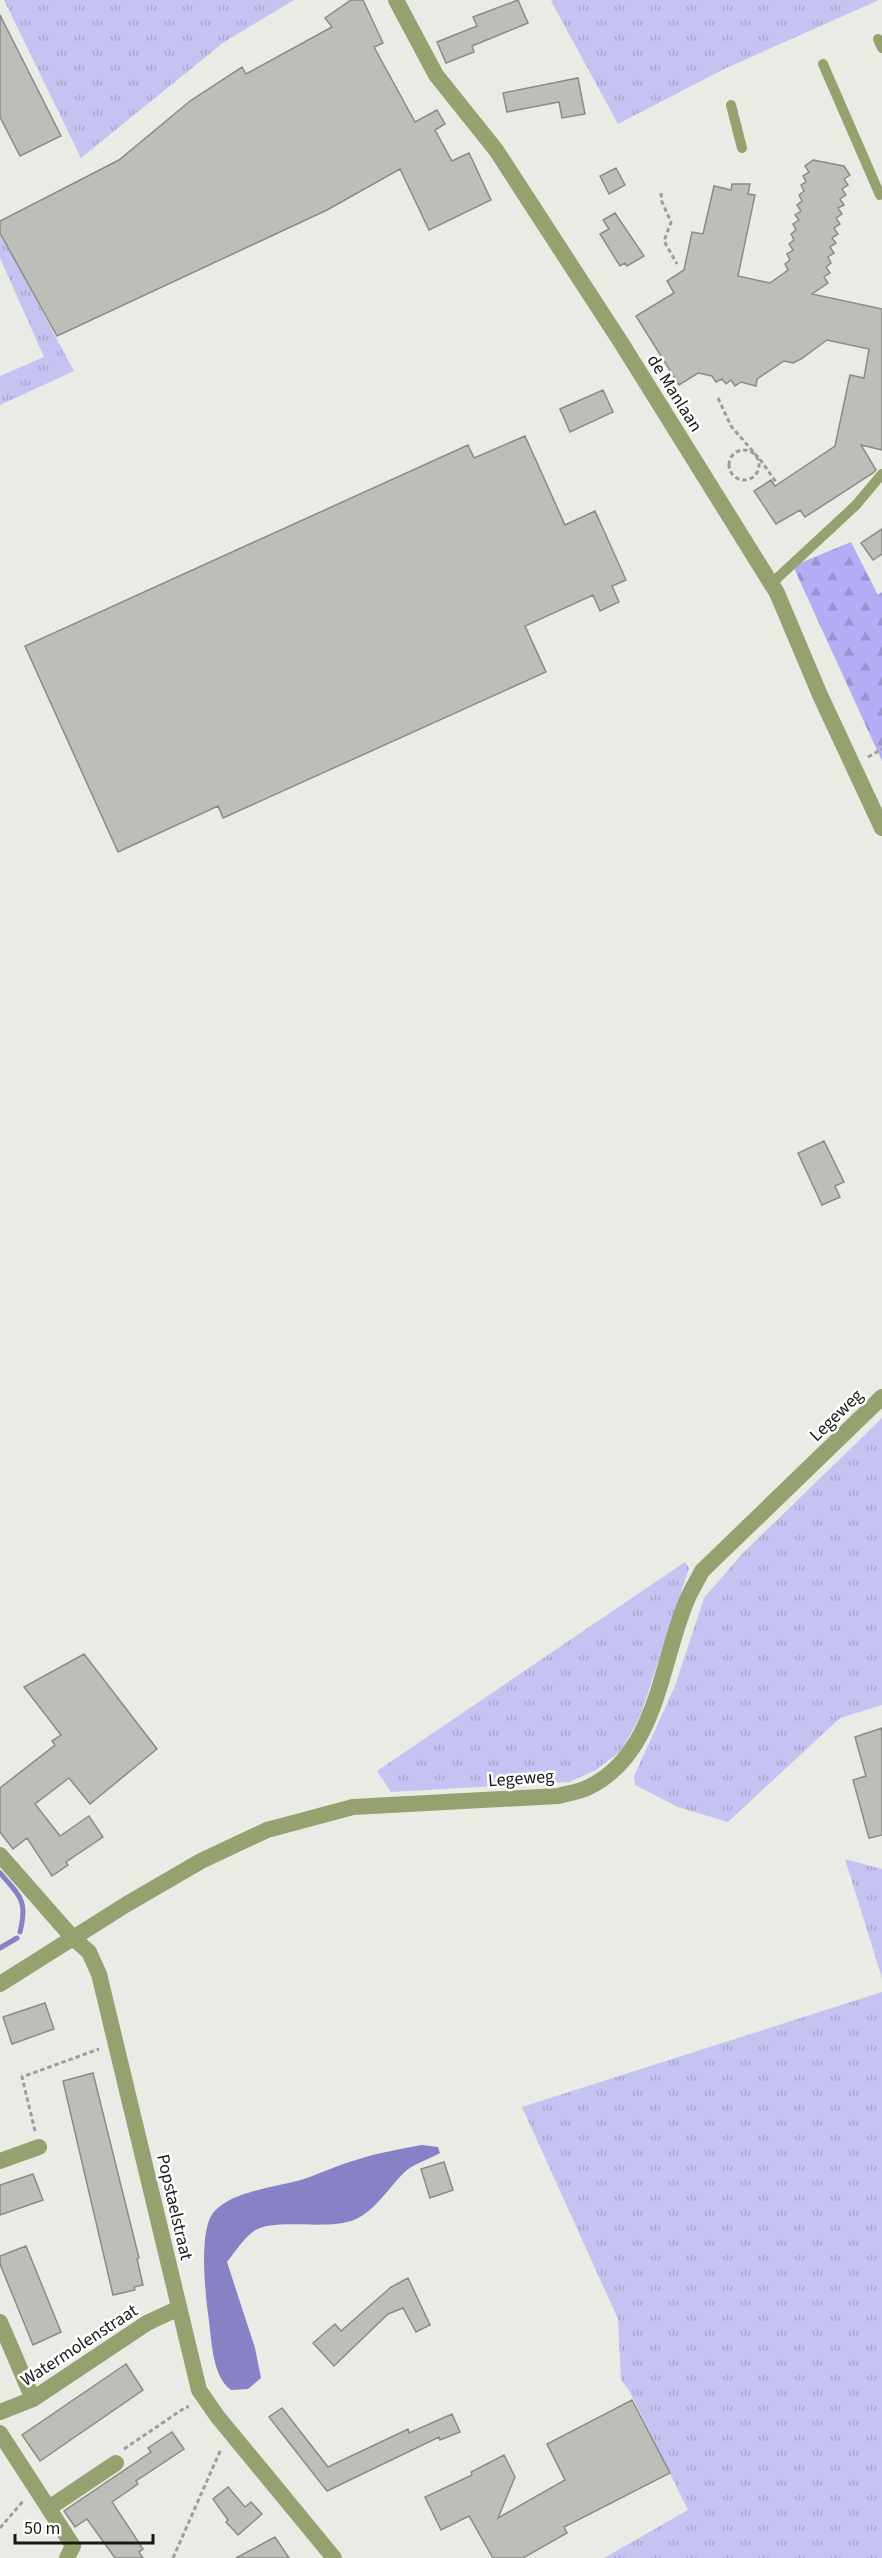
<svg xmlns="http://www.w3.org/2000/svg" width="882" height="2558" font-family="'Source Sans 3',sans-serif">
<defs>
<pattern id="grass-tufts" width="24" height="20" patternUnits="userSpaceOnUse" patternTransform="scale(1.5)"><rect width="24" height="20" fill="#c5c3f2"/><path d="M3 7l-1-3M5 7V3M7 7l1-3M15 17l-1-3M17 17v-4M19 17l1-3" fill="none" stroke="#a8a7cf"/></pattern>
<pattern id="forest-firs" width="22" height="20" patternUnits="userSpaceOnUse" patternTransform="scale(1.5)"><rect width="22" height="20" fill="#b2adf4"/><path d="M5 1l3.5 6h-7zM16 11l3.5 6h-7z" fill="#9894d0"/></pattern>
</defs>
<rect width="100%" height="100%" fill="#e9ebe4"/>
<path fill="url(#grass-tufts)" d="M4 0H294L224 42 81 158Z
M553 0H879L724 69 618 124 551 1Z
M0 233 74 371 0 405V376L44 357 0 258Z
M882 1418V1705L840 1718 728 1822 678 1807 635 1785 634 1776 675 1686 704 1598 742 1554Z
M685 1562 689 1568 641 1714 622 1750 596 1770 569 1782 391 1792 377 1771Z
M845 1859 882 1869V1978Z
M882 1992V2558H604L688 2510 629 2390 621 2380 618 2319 522 2107Z"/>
<path fill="url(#forest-firs)" d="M851 542 878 595 882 592V761L793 566Z"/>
<path fill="#8782c5" d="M422 2145 438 2147 440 2153C429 2159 416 2163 407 2170 389 2186 377 2210 354 2220 324 2231 276 2217 254 2231 243 2239 235 2252 227 2262L255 2348 261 2378 248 2389 231 2390C211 2375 212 2338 208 2314 205 2290 200 2240 210 2218 223 2191 279 2187 304 2179 321 2173 338 2165 356 2160 377 2153 400 2149 422 2145Z"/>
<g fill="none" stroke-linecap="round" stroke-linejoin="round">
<path stroke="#8782c5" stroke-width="5" d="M0 1873C20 1896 28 1900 20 1932
M0 1948 17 1938"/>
</g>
<path fill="#bcbeb7" stroke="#8a8c86" stroke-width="1.5" d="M351 0H363L383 43 374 47 415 122 437 110 445 124 435 130 452 161 469 153 491 200 429 230 400 169 327 210 57 336 0 233V221L119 160 190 101 242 67 246 74 332 27 325 18Z
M518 0 528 23 472 46 474 52 446 63 437 42 477 26 473 17Z
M0 15 61 136 20 156 0 117Z
M578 78 585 114 562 118 559 102 507 112 503 93Z
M813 160 844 166 850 175 844 179 848 185 842 189 846 195 840 199 844 205 838 208 842 214 836 218 840 224 834 228 838 234 832 238 836 243 830 247 834 253 828 257 831 263 826 267 830 273 824 277 828 283 812 294 882 309V450L861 445 876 470 873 473 805 517 800 510 776 524 754 491 771 480 775 486 835 446 850 375 864 378 869 349 827 340 801 359 793 363 784 361 757 379 756 386 741 382 735 386 731 380 726 384 722 379 716 382 712 376 698 373 679 385 636 316 674 293 667 281 684 270 692 232 703 234 714 186 731 190 732 184H750L748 194 755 195 738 276 770 283 788 270 785 264 790 260 787 254 793 250 789 244 794 240 791 234 796 230 793 224 799 220 795 215 801 211 797 205 802 201 799 195 804 191 801 185 806 182 803 176 809 172 805 166Z
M616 168 625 185 609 194 600 176Z
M615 213 644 256 627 266 625 263 620 266 600 234 609 229 603 220Z
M603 390 613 412 570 432 560 409Z
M525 436 565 525 595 511 626 580 612 586 619 602 600 611 593 595 525 626 546 672 223 818 218 806 118 852 25 646 468 445 474 458Z
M882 529V554L873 560 861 543Z
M824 1141 844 1182 835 1186 840 1197 822 1205 798 1153Z
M84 1654 157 1749 90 1804 69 1778 35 1804 60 1836 89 1816 103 1837 66 1862 68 1865 52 1876 27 1838 13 1849 0 1832V1788L55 1745 52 1741 61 1735 24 1687Z
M882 1728V1835L869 1838 853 1780 866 1776 855 1737Z
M45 2003 54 2029 12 2044 3 2017Z
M93 2073 139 2258 137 2259 143 2285 134 2287 135 2290 113 2295 63 2081Z
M444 2162 453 2190 430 2198 421 2169Z
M33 2174 43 2200 0 2215V2185Z
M26 2246 61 2332 33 2345 0 2264V2256Z
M408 2278 430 2325 416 2332 403 2308 388 2314 334 2366 313 2343 335 2324 341 2331 391 2287Z
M126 2364 143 2390 40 2461 22 2435Z
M632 2400 670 2473 564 2527 567 2533 523 2558H493L469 2516 441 2530 425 2497 472 2475 471 2472 504 2455 515 2477 498 2518 565 2480 547 2444Z
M282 2408 328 2467 408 2429 409 2433 452 2414 460 2432 440 2440 439 2437 327 2491 269 2417Z
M172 2432 184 2449 136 2481 138 2484 112 2502 143 2549 139 2552 143 2558H115L87 2519 75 2527 64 2511 151 2452 148 2448Z
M228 2487 245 2507 251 2502 262 2514 238 2535 226 2522 228 2520 213 2499Z
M275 2537 289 2558H236Z"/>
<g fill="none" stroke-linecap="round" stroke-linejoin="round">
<path stroke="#9c9e99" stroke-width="3" stroke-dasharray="4.5 3" stroke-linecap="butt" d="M661 193 662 202 671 222 664 241 677 264
M718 398 731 426 762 462 778 485
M729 465a15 15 0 1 1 30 0a15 15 0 1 1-30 0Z
M868 757 882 749
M35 2131 22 2077 99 2049
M124 2449 186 2407H189
M0 2528 24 2500
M173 2558 221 2449"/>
<path stroke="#95a16e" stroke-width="10" d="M878 39 882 48
M823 64 880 195 882 194
M731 105 742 148
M772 583 856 505 882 474"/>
<path stroke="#95a16e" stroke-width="16" d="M396 0 436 75 496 150 622 344 777 593 820 695 882 828
M0 1855 72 1937 89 1952 99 1974 199 2390 217 2416 334 2558
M0 1984 127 1904 201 1861 267 1830 353 1807 558 1796C568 1793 580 1792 589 1787 658 1753 660 1663 687 1600 691 1590 697 1581 702 1571L882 1397
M0 2161 39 2147
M0 2322 33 2399
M0 2412 33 2399 147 2323 179 2308
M0 2433 73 2546 67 2558
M49 2508 116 2463"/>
</g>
<g text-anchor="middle" stroke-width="5" stroke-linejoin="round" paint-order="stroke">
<g font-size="18" fill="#181917" stroke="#fff">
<text transform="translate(675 393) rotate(58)" y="6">de Manlaan</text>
<text transform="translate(836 1415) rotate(-44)" y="6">Legeweg</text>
<text transform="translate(521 1778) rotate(-4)" y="6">Legeweg</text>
<text transform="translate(175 2207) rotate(77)" y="6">Popstaelstraat</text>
<text transform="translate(79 2345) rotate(-33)" y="6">Watermolenstraat</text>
</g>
</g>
<path d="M15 2534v9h138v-9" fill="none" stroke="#181917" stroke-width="3"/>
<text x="24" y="2534" font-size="18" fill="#181917" stroke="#ffffff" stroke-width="4.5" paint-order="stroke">50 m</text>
</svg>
